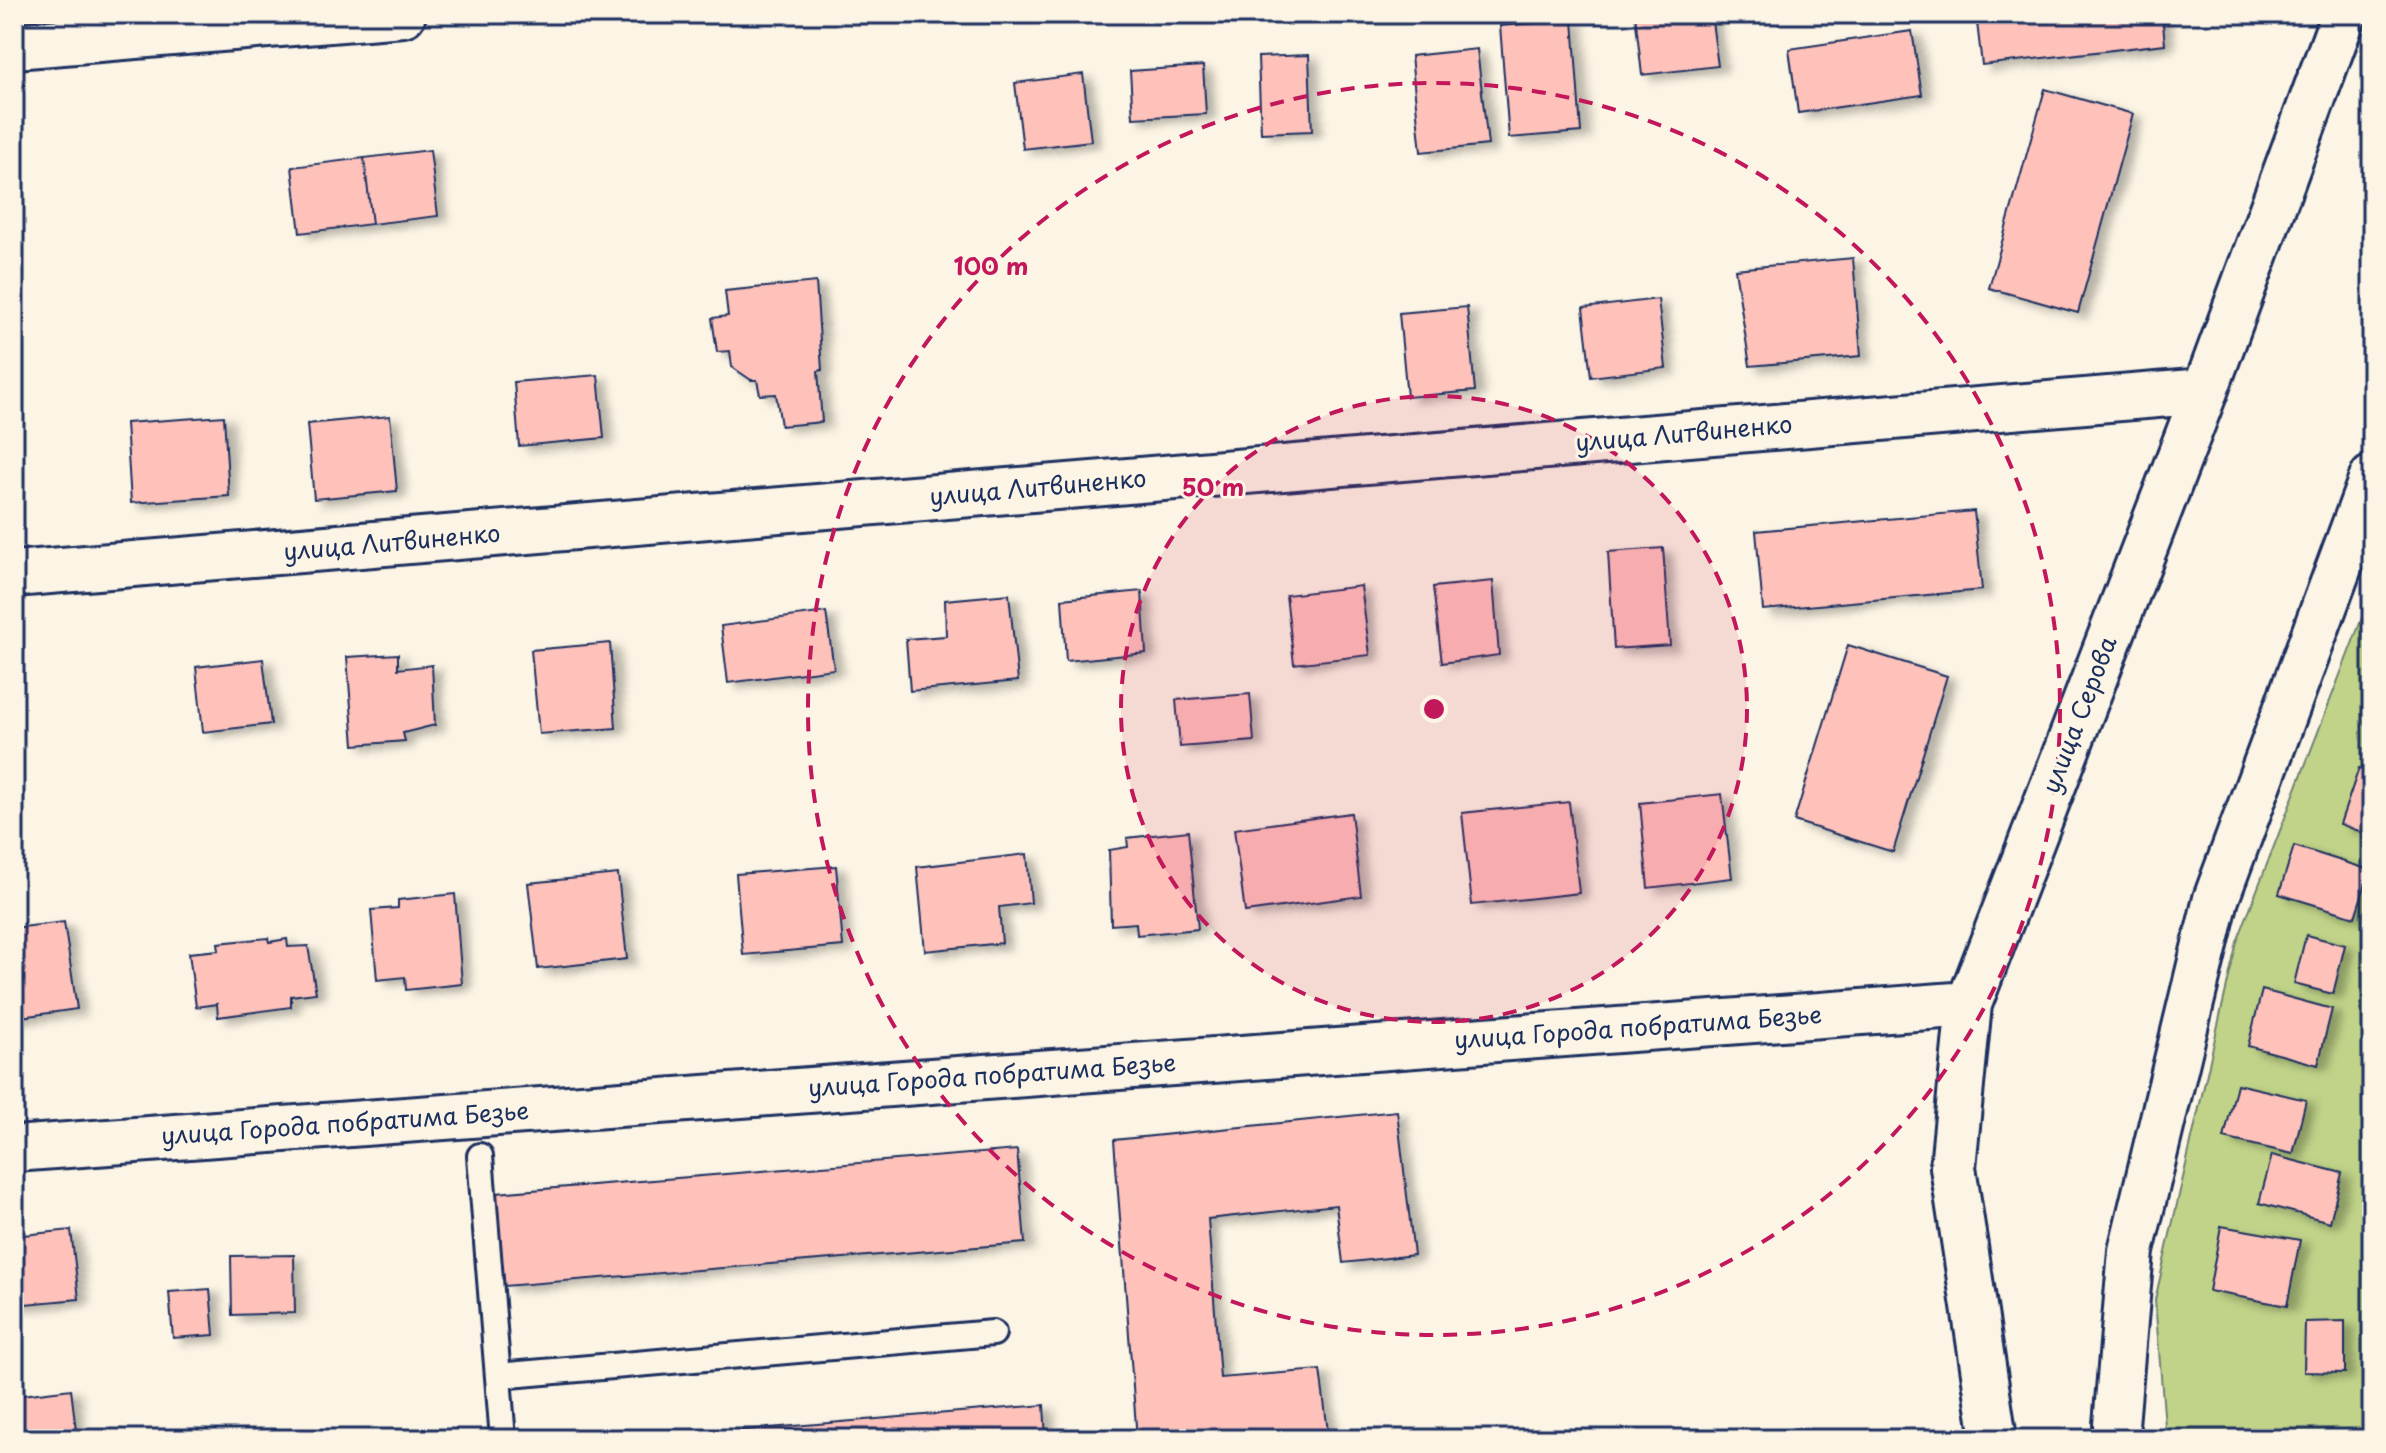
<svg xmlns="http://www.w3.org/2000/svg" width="2386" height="1453" font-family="'Playpen Sans',sans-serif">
<defs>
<filter id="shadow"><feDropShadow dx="9" dy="5" stdDeviation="4" flood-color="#0004"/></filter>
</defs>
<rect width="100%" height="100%" fill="#fcf5e5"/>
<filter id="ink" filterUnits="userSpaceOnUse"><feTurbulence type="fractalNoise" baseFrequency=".0125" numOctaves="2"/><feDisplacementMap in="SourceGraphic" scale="16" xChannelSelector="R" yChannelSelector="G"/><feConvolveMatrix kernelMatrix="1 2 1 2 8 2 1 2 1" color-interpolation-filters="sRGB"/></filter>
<g filter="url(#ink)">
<path fill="#c0d388" stroke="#6e8173" stroke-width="2" d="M2372 592V1439H2166L2155 1300 2237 942Z"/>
<path fill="#fec2bb" stroke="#1b2f5e" stroke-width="2" filter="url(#shadow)" d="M1635 14H1711L1718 66 1642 75Z
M1976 14H2162L2165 44 1982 65Z
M1573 20 1581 132 1509 138 1500 26Z
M1912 31 1922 95 1798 113 1789 49Z
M1477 49 1488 145 1421 152 1411 56Z
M1309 55 1312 131 1261 133 1258 57Z
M1203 66 1206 114 1133 118 1130 71Z
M1083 74 1091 141 1023 149 1015 83Z
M2045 89 2133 114 2078 313 1989 288Z
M430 150 438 216 372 224 364 158Z
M364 158 372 224 300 233 292 167Z
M1853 258 1861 356 1750 366 1735 269Z
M816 282 822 370 818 371 822 422 781 426 776 394 760 395 757 380H751L732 367 730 351 717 352 712 318 728 316 725 291Z
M1658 299 1666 368 1591 377 1583 308Z
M1467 307 1475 391 1407 397 1399 313Z
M598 375 604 438 519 446 514 382Z
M224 416 229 496 131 503 126 423Z
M390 416 397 491 314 499 307 424Z
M1974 511 1982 590 1763 610 1756 531Z
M1663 548 1670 645 1614 649 1608 552Z
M1493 581 1499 655 1442 663 1433 587Z
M1361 586 1370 655 1294 664 1286 595Z
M1142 591 1146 653 1066 661 1062 599Z
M1009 594 1018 681 910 691 906 639 946 636 945 600Z
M826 612 834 669 728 683 721 626Z
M610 643 616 728 539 734 531 650Z
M1848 645 1947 676 1893 852 1794 821Z
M398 654V669L432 665 435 725 403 733 405 741 354 745 347 657Z
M263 659 271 724 203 732 196 667Z
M1250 694 1254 741 1180 747 1176 700Z
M2359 768 2372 772V836L2340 824Z
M1722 794 1732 878 1648 888 1640 803Z
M1569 802 1579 893 1472 905 1462 813Z
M1351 813 1361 896 1245 912 1234 829Z
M1188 831 1198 929 1137 935 1136 923 1111 925 1109 850 1128 847 1127 838Z
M2294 846 2370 870 2355 917 2279 894Z
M1027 854 1031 903 999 907 1002 943 925 951 917 867Z
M836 866 843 946 743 955 736 874Z
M618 874 627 959 538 969 528 883Z
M455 894 462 984 406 990 405 977 377 980 371 910 398 908V900Z
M64 922 77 1009 14 1018V928Z
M2306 935 2345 945 2333 994 2294 984Z
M268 938 269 942 287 939 288 947 308 946 316 993 291 996V1007L218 1017 217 1004 196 1007 189 953 219 950 218 943Z
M2262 990 2332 1009 2318 1065 2248 1046Z
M2237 1084 2306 1100 2293 1154 2224 1138Z
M1397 1111 1414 1255 1343 1263 1336 1205 1208 1219 1220 1378 1320 1370 1329 1439H1137L1114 1140Z
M1017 1150 1025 1243 504 1286 496 1193Z
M2272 1155 2342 1173 2330 1222 2259 1203Z
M2221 1226 2300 1240 2287 1306 2209 1291Z
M71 1230 79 1299 14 1305V1236Z
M294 1255 295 1313 232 1315 231 1256Z
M210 1289 214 1335 173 1338 169 1292Z
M2345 1321V1373L2304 1372 2305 1322Z
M71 1389 77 1439H14V1396Z
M1044 1405 1046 1439H637Z"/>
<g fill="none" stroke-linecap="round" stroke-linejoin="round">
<defs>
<path id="service" d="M480 1156 503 1439
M498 1376 993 1333"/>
<path id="minor" d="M14 46 403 14
M14 574 2205 391
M14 1149 1969 1004
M1994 1439 1953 1167 1969 1004 2205 391 2344 14
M2119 1439 2116 1425 2131 1251 2216 899 2372 478"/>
</defs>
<use href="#service" stroke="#1b2f5e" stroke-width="30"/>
<use href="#minor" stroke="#1b2f5e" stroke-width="50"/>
<use href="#service" stroke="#fcf5e5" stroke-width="24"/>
<use href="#minor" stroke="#fcf5e5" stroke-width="44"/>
</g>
</g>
<circle cx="1434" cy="709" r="313" fill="#c2185b" fill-opacity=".12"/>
<g fill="none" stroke="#c2185b" stroke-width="4" stroke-dasharray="14 10">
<circle cx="1434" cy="709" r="313"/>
<circle cx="1434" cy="709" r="626"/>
</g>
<g text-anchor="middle" stroke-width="6" stroke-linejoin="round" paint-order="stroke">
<g font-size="24" fill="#1b2f5e" stroke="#fcf5e5">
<text transform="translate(1684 434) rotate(-5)" y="8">улица Литвиненко</text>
<text transform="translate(1038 488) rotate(-5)" y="8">улица Литвиненко</text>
<text transform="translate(392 543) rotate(-5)" y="8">улица Литвиненко</text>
<text transform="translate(2080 715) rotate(-69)" y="8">улица Серова</text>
<text transform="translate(1638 1028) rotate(-4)" y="8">улица Города побратима Безье</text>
<text transform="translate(992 1076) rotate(-4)" y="8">улица Города побратима Безье</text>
<text transform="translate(345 1124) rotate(-4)" y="8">улица Города побратима Безье</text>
</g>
</g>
<circle cx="1434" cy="709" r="12" fill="#c2185b" stroke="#fcf5e5" stroke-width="4"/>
<g font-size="24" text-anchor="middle" font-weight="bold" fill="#c2185b" stroke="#fcf5e5" stroke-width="6" stroke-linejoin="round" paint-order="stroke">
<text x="991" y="275">100 m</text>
<text x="1213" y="496">50 m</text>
</g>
<rect width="2386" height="1453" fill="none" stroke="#fcf5e5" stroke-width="48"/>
<rect x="24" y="24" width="2338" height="1405" fill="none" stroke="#1b2f5e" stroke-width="3" filter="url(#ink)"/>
</svg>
